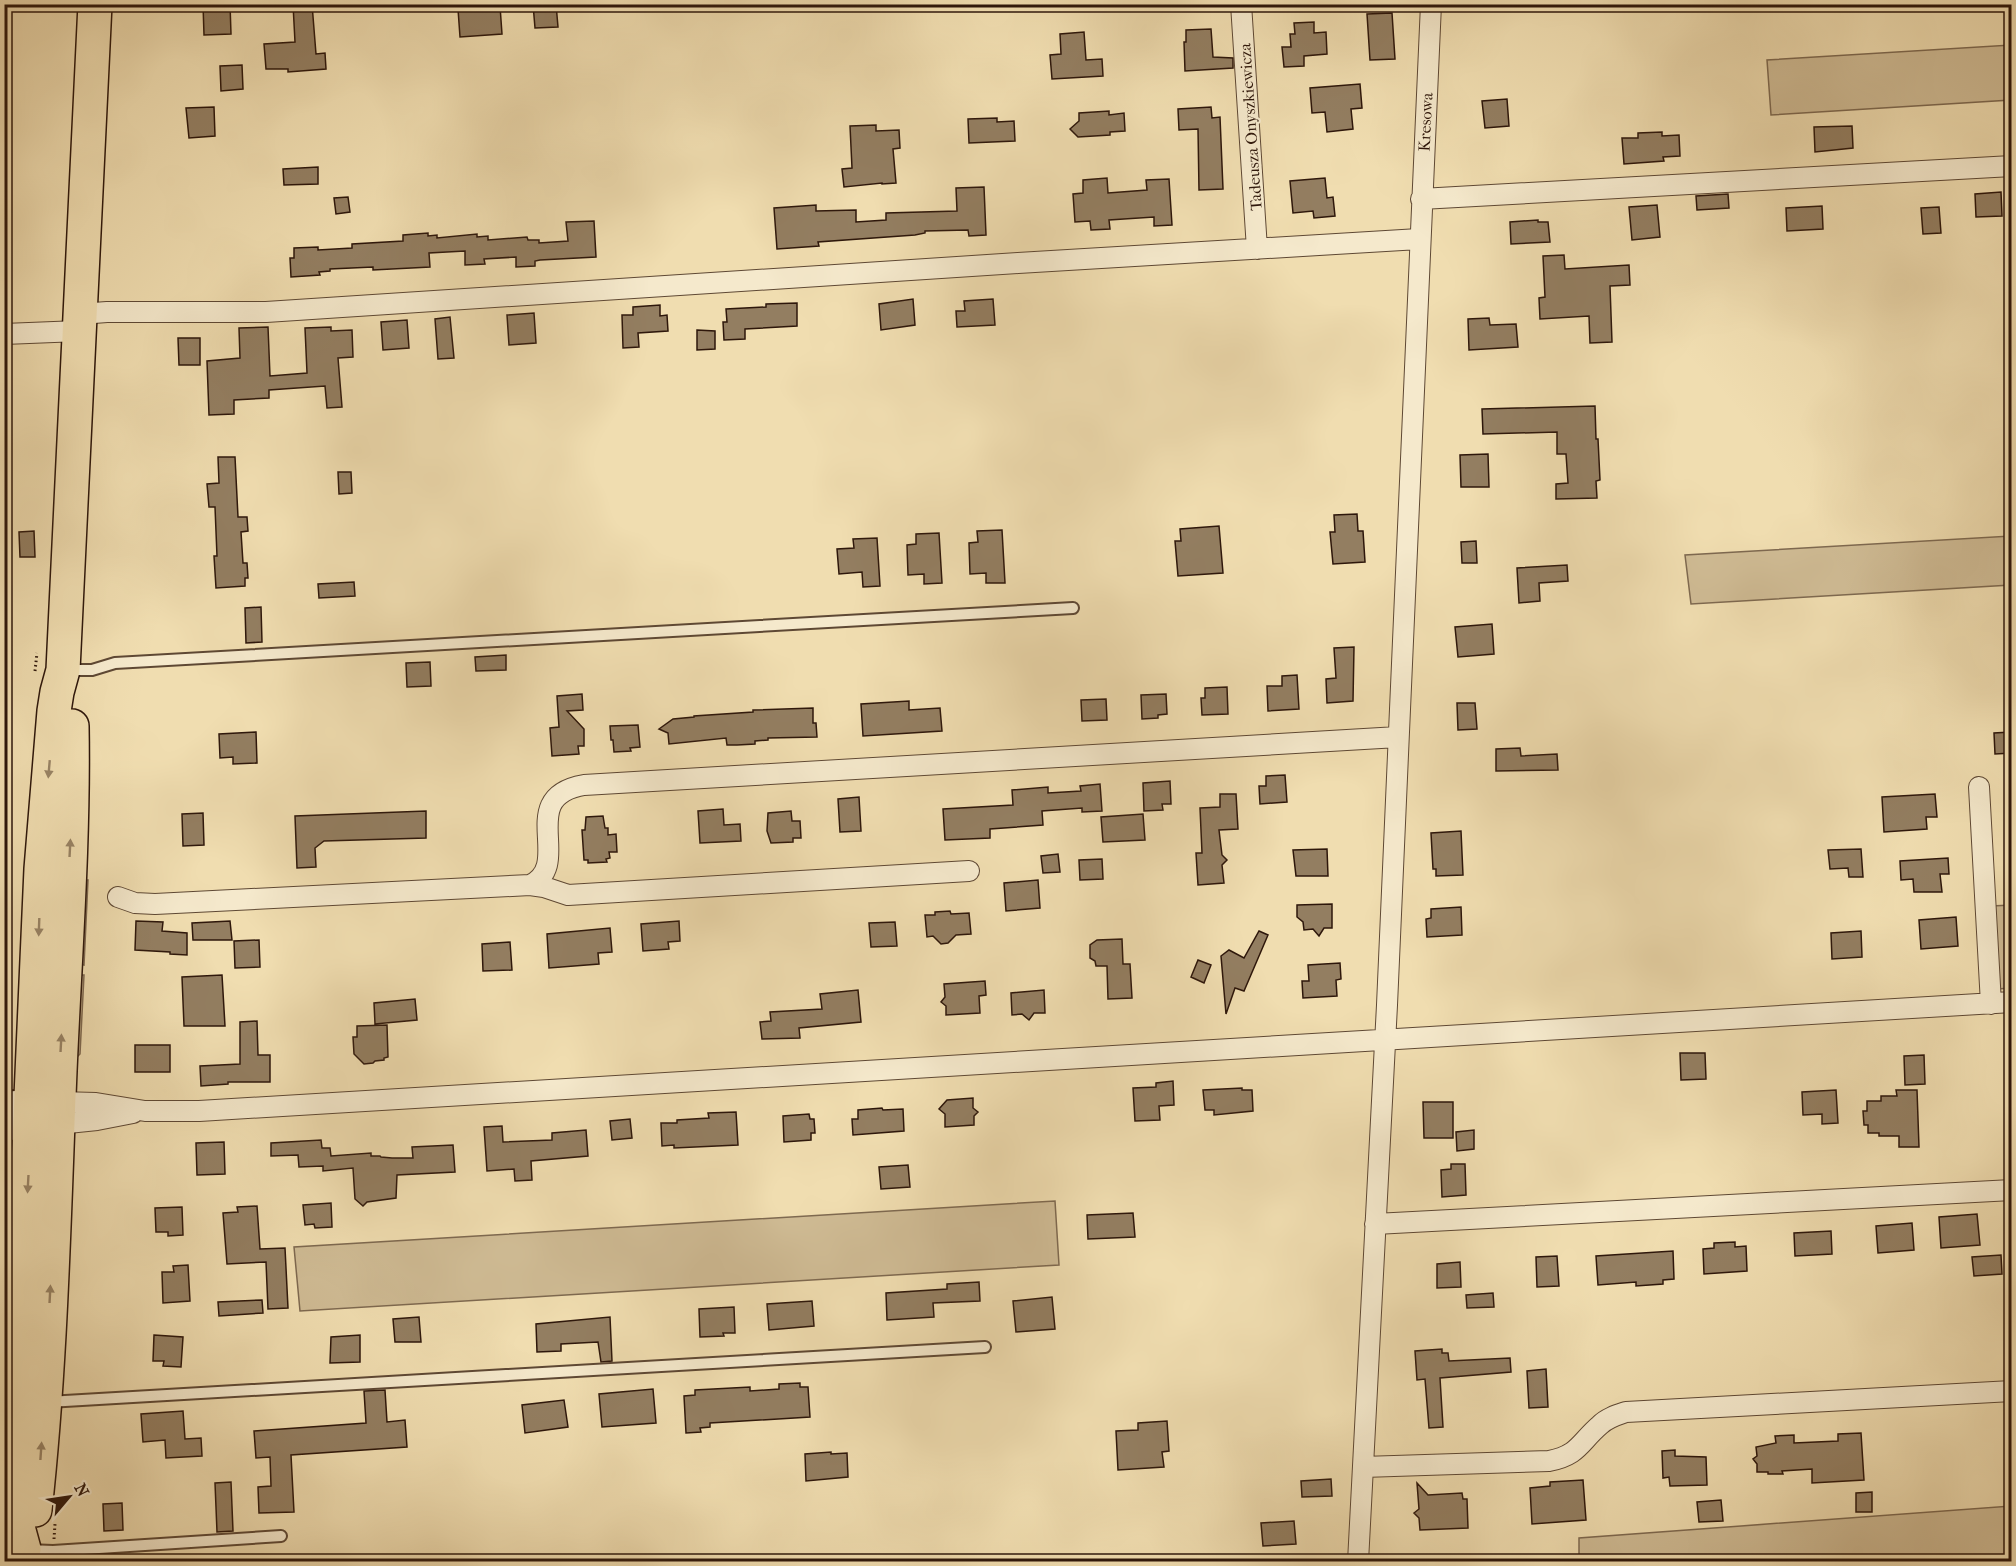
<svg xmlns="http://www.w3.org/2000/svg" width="2016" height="1566" font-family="'IM FELL French Canon',serif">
<rect width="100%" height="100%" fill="#f0ddb0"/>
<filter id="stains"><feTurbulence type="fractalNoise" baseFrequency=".00333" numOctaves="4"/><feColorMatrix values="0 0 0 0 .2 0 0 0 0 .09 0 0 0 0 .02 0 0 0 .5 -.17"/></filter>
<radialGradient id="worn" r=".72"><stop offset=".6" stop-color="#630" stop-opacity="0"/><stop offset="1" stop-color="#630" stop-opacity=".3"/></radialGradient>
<path fill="#cfbb94" stroke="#7e6950" stroke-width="1.5" d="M2011 45V100L1771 115 1767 60Z
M2011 536V585L1691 604 1685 555Z
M81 880H88L84 965 79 964Z
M2011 905V988L1997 989 1992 906Z
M77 975H84L80 1054 78 1056H69Z
M5 1139 13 1145 12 1223 5 1229 11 1150 5 1144Z
M1055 1201 1059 1265 300 1311 294 1247Z
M2011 1506V1561H1579V1538Z"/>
<path fill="#937e61" stroke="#2e170b" stroke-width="1.5" d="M203 4H230L231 34 204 35Z
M293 4H312L316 54 325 53 326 69 288 72V69H266L264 44 295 42Z
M533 4H556L558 27 535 28Z
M500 6 502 34 460 37 458 9Z
M1392 13 1395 59 1370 60 1367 14Z
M1314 22V33L1326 32 1327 54 1304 56V66L1284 67 1282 47H1291L1290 34H1295L1294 23Z
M1211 29 1213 57 1233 58V68L1185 71 1184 42H1186V30Z
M1084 32 1086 60 1102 59 1103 76 1052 79 1050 55 1061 54 1060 34Z
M242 65 243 89 221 91 220 66Z
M1360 84 1362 108 1351 109 1353 129 1327 132 1325 112 1312 113 1310 88Z
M1507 99 1509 126 1485 128 1482 101Z
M214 107 215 136 189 138 186 108Z
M1211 107 1212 118 1220 117 1223 189 1199 190 1198 129 1179 130 1178 109Z
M1109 111V115L1124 113 1125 131 1110 132V135L1078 137 1070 129 1079 121V113Z
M997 118V122L1014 121 1015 141 969 143 968 119Z
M876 125V131L899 130 900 148 893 149 896 183 882 184V183L844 187 842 169 852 168 850 126Z
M1852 126 1853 148 1815 152 1814 127Z
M1662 132V136L1679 135 1680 156 1663 157 1664 161 1624 164 1622 138H1638V133Z
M318 167V184L284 185 283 169Z
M1107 178 1108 193 1147 190 1146 180 1169 179 1172 225 1154 226V217L1109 220 1110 229 1091 230 1090 221 1075 222 1073 194 1083 193V180Z
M1325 178 1327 198 1333 197 1335 216 1314 218 1313 211 1293 213 1290 181Z
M984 187 986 235 969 236 968 230 925 231V233L915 235 818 242 819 246 777 249 774 208 816 205V211L856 210V222L886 220V213L957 211 956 188Z
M2001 192 2002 216 1976 217 1975 194Z
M1728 194 1729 208 1697 210 1696 196Z
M348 197 350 212 336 214 334 198Z
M1657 205 1660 237 1632 240 1629 207Z
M1822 206 1823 229 1787 231 1786 208Z
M1939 207 1941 233 1923 234 1921 208Z
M1538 220V222H1548L1550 242 1511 244 1510 222Z
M594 221 596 257 540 260 535 261V266L516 267V257L484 259 485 264 465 265V251L429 253 430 267 373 270V267L330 269V271L319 272 320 275 291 277 290 258H294V248L318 247V250L352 248V244L403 241V235L428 233V236L437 235V238L477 234V237L488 236V240L527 237 528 240H539V243L568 241 566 222Z
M1564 255 1565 269 1629 265 1630 285 1610 286 1612 342 1590 343 1589 316 1540 319 1539 298 1545 297 1543 256Z
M913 299 915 325 881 330 879 304Z
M993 299 995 325 957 327 956 311H965L964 301Z
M797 303V326L745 329V339L724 340 723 322H727L726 309 766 307V304Z
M660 305V316L667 315 668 331 638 333 639 347 623 348 622 315H633V307Z
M534 313 536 343 509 345 507 315Z
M450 317 454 358 438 359 435 319Z
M1489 318 1490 325 1516 324 1518 347 1469 350 1468 319Z
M407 320 409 348 383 350 381 322Z
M268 327 270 376 307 373 305 328 331 327V331L352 330 353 357 338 358 342 407 327 408 325 386 269 390V398L234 400V414L209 415 207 361 240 358 239 328Z
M697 330 715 331V349L697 350Z
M178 338H200V365H179Z
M1595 406 1596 439H1598L1600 480 1596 481 1597 498 1556 499V484L1568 483 1566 454H1557V432L1483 434 1482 409Z
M1488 454 1489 487H1461L1460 455Z
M218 457H235L238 517H247L248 531 241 532 243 563H247L248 578H245V586L216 588 214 556H217L215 507H209L207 484 219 483Z
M338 472H351L352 493 339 494Z
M1357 514 1358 531H1363L1365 562 1333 564 1330 532H1335L1334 515Z
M1219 526 1223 573 1178 576 1175 541H1181L1180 529Z
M1002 530 1005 583H986V573L970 574 969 543 978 542 977 531Z
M34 531 35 557H20L19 532Z
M939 533 942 583 924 584V574L908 575 907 545 916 544V534Z
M877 538 880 586 863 587 862 572 839 574 837 549 854 548 853 539Z
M1476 541 1477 563H1462L1461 542Z
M1567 565 1568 581 1539 583 1540 601 1519 603 1517 568Z
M354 582 355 596 319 598 318 584Z
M261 607 262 642 246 643 245 608Z
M1492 624 1494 654 1458 657 1455 627Z
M1354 647 1353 701 1327 703 1326 679 1336 678 1334 648Z
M506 655V670L476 671 475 657Z
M430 662 431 686 407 687 406 663Z
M1297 675 1299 709 1268 711 1267 686H1282V676Z
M1227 687 1228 714 1202 715 1201 698H1205V688Z
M582 694 583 710 567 711 584 729V746H578L579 754 552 756 550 728 559 727 557 696Z
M1166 694 1167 714 1158 715V718L1142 719 1141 695Z
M1106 699 1107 720 1082 721 1081 700Z
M909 701V710L940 708 942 731 863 736 861 704Z
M1457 703H1475L1477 729 1458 730Z
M813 708V723H816L817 737 768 738V740L755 741V744L737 745H727L726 738 669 744 668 733 659 729 673 719 694 717V716L753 712V710Z
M638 725 640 747 630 748 631 751 614 752 613 740H611L610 726Z
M256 732 257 763 233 764V757L220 758 219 734Z
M2011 732 2012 753 1995 754 1994 733Z
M1520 748 1521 756 1557 754 1558 770 1496 771V749Z
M1285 775 1287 802 1260 804 1259 786H1266V776Z
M1170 781 1171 804H1162L1163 810 1144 811 1143 783Z
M1100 784 1102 811 1082 812V808L1042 811 1043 825 990 829V838L945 840 943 809 1013 805 1012 790 1048 787V793L1081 791 1080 786Z
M1220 794H1236L1238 829 1219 830 1222 855 1227 860 1222 865 1224 883 1198 885 1196 853H1202L1200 808 1220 807Z
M1935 794 1937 817H1926L1927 829 1884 832 1882 797Z
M859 797 861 831 840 832 838 799Z
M723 809 724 825 740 824 741 841 700 843 698 811Z
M426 811V838L324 841 315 848 316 867 297 868 295 816Z
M791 811 792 821H800L801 838H793V842L771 843 767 831 768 813Z
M203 813 204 845 183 846 182 814Z
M1143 814 1145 840 1103 842 1101 817Z
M603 816 605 828H608V835L616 834 617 852H609L610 858 606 859 607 862 588 863V860H584L582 830H585L586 817Z
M1461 831 1463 875 1436 876V869H1433L1431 833Z
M1327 849 1328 876H1296L1293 850Z
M1861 849 1863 877H1849L1848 868 1830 869 1828 850Z
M1058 854 1060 872 1043 873 1041 856Z
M1948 858 1949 874H1940L1942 892H1914L1913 879 1901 880 1900 861Z
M1102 859 1103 879 1080 880 1079 860Z
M1038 880 1040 908 1006 911 1004 883Z
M1332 904V928H1324L1319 936 1313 929 1304 930 1303 922 1297 917V905Z
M1461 907 1462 935 1427 937 1426 919 1431 918V909Z
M950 911 951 914 969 913 971 934 956 935 948 943 941 944 933 936 927 937 925 915H935V912Z
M1956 917 1958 946 1921 949 1919 920Z
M136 921 163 922 162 931 187 933V955L170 954V952L135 950Z
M230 921 232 940H193L192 923Z
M679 921 680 941 668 942 669 949 643 951 641 924Z
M895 922 897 946 871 947 869 923Z
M610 928 612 952 598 953 599 964 549 968 547 934Z
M1259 931 1268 935 1244 991 1235 988 1226 1014 1221 956 1229 950 1244 958Z
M1861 931 1862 957 1832 959 1831 933Z
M1122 939 1123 964H1130L1132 998 1108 999 1107 966H1096L1095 961 1090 958V945L1097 940Z
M259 940 260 967 235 968 234 941Z
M510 942 512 970 483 971 482 944Z
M1198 960 1211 965 1204 983 1191 977Z
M1340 963 1341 979 1336 980 1337 996 1303 998 1302 981H1309L1308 965Z
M222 975 225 1026H184L182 977Z
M985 981 986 995 979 996 980 1013 946 1015V1006L941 1002 945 997 944 984Z
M858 990 861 1022 799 1028 800 1038 762 1039 760 1022 771 1021 770 1012 822 1009 820 994Z
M1044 990 1045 1013H1034L1029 1020 1022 1014 1012 1015 1011 993Z
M415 999 417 1020 375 1024 374 1003Z
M257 1021 258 1055H270V1082H228V1084L201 1086 200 1066 240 1064V1022Z
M387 1025 388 1057 384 1058V1060L375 1061 373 1063 364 1064 354 1054 353 1037H357V1026Z
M135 1045H170V1072H135Z
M1680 1053H1705L1706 1079 1681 1080Z
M1924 1055 1925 1084 1905 1085 1904 1056Z
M1173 1081 1174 1105 1159 1106 1160 1120 1135 1121 1133 1088 1156 1087V1083Z
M1242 1088V1090H1252L1253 1111 1214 1115V1110H1205L1203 1090Z
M1836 1090 1838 1123 1822 1124V1114L1803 1115 1802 1092Z
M1896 1090H1917L1919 1147H1899V1136H1879V1133H1868V1125H1864L1863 1111H1867V1101H1881V1096H1897Z
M973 1098V1108L978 1112 974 1116V1125L945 1127V1114L939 1109 947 1100Z
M1423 1102H1453V1138H1424Z
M882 1108 883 1110 903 1109 904 1131 853 1135 852 1119H858V1110Z
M736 1112 738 1145 674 1148V1145L662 1146 661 1123H677V1120L709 1118 708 1113Z
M809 1114 810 1119H814L815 1133H811V1140L784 1142 783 1116Z
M630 1119 632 1138 612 1140 610 1121Z
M502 1126 503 1142 552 1140V1133L586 1130 588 1156 531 1161 532 1180 515 1181 514 1169 487 1171 484 1127Z
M1474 1130V1149L1457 1151 1456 1132Z
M321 1140 322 1148H330L331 1156 371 1153V1156H380L381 1157 392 1158H413L412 1147 453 1145 455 1172 397 1175 396 1198 367 1202 363 1206 355 1199 353 1168 323 1171V1166L299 1167 298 1155 271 1156V1143Z
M224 1142 225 1174 197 1175 196 1143Z
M1451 1164H1465L1466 1195 1442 1197 1441 1170 1451 1169Z
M908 1165 910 1187 881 1189 879 1167Z
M331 1203 332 1227 315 1228 314 1224 305 1225 303 1205Z
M257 1206 260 1249 285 1248 288 1308 268 1309 266 1262 227 1264 223 1213 238 1212 237 1207Z
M182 1207 183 1235 168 1236V1232H156L155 1208Z
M1133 1213 1135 1237 1088 1239 1087 1215Z
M1977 1214 1980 1245 1941 1248 1939 1217Z
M1912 1223 1914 1250 1878 1253 1876 1226Z
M1831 1231 1832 1254 1795 1256 1794 1233Z
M1735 1242V1247L1746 1246 1747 1271 1704 1274 1703 1249 1714 1248V1243Z
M1673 1251 1674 1279 1663 1280V1284L1636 1286V1282L1598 1285 1596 1256Z
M2001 1255 2002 1274 1974 1276 1972 1257Z
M1557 1256 1559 1286 1537 1287 1536 1257Z
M1460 1262 1461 1287 1437 1288V1264Z
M188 1265 190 1301 163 1303 162 1272H174L173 1266Z
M979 1282 980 1301 933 1303 934 1317 887 1320 886 1293 947 1289V1284Z
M1493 1293 1494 1307 1467 1308 1466 1295Z
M1052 1297 1055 1329 1016 1332 1013 1301Z
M262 1300 263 1313 219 1316 218 1302Z
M812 1301 814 1326 769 1330 767 1304Z
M734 1307 735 1333H723L724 1336 700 1337 699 1309Z
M419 1317 421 1342H395L393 1319Z
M610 1317 612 1361 601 1362 598 1342 561 1344V1351L537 1352 536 1324Z
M154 1335 183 1337 181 1367 163 1366 164 1361H153Z
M360 1335V1362L330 1363 331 1337Z
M1442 1349V1353H1448L1449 1361 1510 1358 1511 1372 1440 1378 1443 1427 1429 1428 1425 1379 1417 1380 1415 1351Z
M1546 1369 1548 1407 1529 1408 1527 1371Z
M800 1383V1387H808L810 1417 710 1423V1427L700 1428 701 1432 686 1433 684 1396 695 1395V1390L750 1387V1391L779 1389V1384Z
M653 1389 656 1423 602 1427 599 1394Z
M385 1390 387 1422 405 1420 407 1447 291 1455 294 1512 259 1513 258 1487 271 1486 270 1457 256 1458 254 1431 366 1423 364 1391Z
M564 1400 568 1427 525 1433 522 1405Z
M183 1411 185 1439 201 1438 202 1456 166 1458 165 1440 143 1442 141 1414Z
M1167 1421 1169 1451 1162 1452 1164 1467 1118 1470 1116 1431 1138 1430V1423Z
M1861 1433 1864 1480 1812 1483V1469L1782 1471 1783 1474H1768V1472H1757V1464L1753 1459 1757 1456 1756 1447 1776 1443 1775 1436 1794 1435V1443L1838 1441V1434Z
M1675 1450V1456L1706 1457 1707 1485 1670 1486 1669 1477 1663 1478 1662 1451Z
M831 1452V1454L847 1453 848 1477 806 1481 805 1454Z
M1331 1479 1332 1496 1302 1497 1301 1481Z
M1583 1480 1586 1520 1532 1524 1530 1488 1550 1486V1482Z
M231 1482 233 1531 217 1532 215 1483Z
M1417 1483 1428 1495 1462 1493 1463 1499H1467L1468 1528 1420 1530 1419 1518 1414 1513 1419 1509Z
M1872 1492V1512H1856V1493Z
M1721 1500 1723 1521 1699 1522 1697 1502Z
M122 1503 123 1530 104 1531 103 1504Z
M1294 1521 1296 1544 1263 1546 1261 1523Z"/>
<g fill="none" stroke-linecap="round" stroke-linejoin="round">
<defs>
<path id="lane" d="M67 670H92L115 663 1073 608
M48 1402 985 1347
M27 1550 53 1551 281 1536"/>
<path id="street" d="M1241 4 1257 249
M1421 199 2012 166
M80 314 107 312H266L1018 263 1419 239
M4 334 79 331
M1979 787 1991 1004
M530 885 544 887 568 895 969 871
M118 897 135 903 155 904 530 885C575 864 514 797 584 785L1398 737
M59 1102 96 1103 145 1111H199L2012 1002
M58 1124 97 1120 133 1113
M1375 1224 2012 1190
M1363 1467 1549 1461C1579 1455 1579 1443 1600 1425 1607 1418 1617 1415 1626 1412L2012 1391
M1358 1562 1387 1005 1431 4"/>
<path id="secondary" d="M4 1106 54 1102
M4 1126 50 1125"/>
<path id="highway" d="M35 1510C51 1365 54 1217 60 1071 65 956 74 841 72 726
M24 1549 18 1527 17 1415 41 869 54 711 57 692 63 670 95 4"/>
</defs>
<use href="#lane" stroke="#5e4834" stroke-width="14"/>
<use href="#street" stroke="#5e4834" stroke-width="22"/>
<use href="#secondary" stroke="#2e170b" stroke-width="32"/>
<use href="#highway" stroke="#2e170b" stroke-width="36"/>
<path stroke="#2e170b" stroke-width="3" stroke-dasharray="1.5 3" stroke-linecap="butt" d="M35 671 37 653
M54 1539 55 1524"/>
<use href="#lane" stroke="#f5e9cc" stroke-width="10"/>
<use href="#street" stroke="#f5e9cc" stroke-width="20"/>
<use href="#secondary" stroke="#f5e9cc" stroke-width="28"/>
<use href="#highway" stroke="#f0ddb0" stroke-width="33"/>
</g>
<defs><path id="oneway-solid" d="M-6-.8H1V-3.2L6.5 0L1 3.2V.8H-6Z" transform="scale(1.5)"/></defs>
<g fill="#998466">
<use href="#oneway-solid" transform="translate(49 769) rotate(95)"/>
<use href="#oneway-solid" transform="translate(70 848) rotate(-87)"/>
<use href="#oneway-solid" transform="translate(39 927) rotate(92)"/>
<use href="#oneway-solid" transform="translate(61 1043) rotate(-87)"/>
<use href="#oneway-solid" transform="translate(28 1184) rotate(93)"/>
<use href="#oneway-solid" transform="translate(50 1294) rotate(-87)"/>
<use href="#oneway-solid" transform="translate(41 1451) rotate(-86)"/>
</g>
<g text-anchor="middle" stroke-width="4.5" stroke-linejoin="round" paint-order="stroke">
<g font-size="16" fill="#2e170b" stroke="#f5e9cc">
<text transform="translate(1425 122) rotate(-87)" y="6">Kresowa</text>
<text transform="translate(1250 127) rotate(-94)" y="6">Tadeusza Onyszkiewicza</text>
</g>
</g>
<rect width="2016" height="1566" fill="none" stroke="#f0ddb0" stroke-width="24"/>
<rect x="6" y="6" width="2004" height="1554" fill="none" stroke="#2e170b" stroke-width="3"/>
<rect x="12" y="12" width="1992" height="1542" fill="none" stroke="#2e170b" stroke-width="1.5"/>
<g transform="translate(69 1497) rotate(61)" stroke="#f5e9cc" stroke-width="4.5" paint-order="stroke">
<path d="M0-4.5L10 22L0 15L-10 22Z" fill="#2e170b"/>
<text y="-9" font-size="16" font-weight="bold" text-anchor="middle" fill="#2e170b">N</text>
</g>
<rect width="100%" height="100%" filter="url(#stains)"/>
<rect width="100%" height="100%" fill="url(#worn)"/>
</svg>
